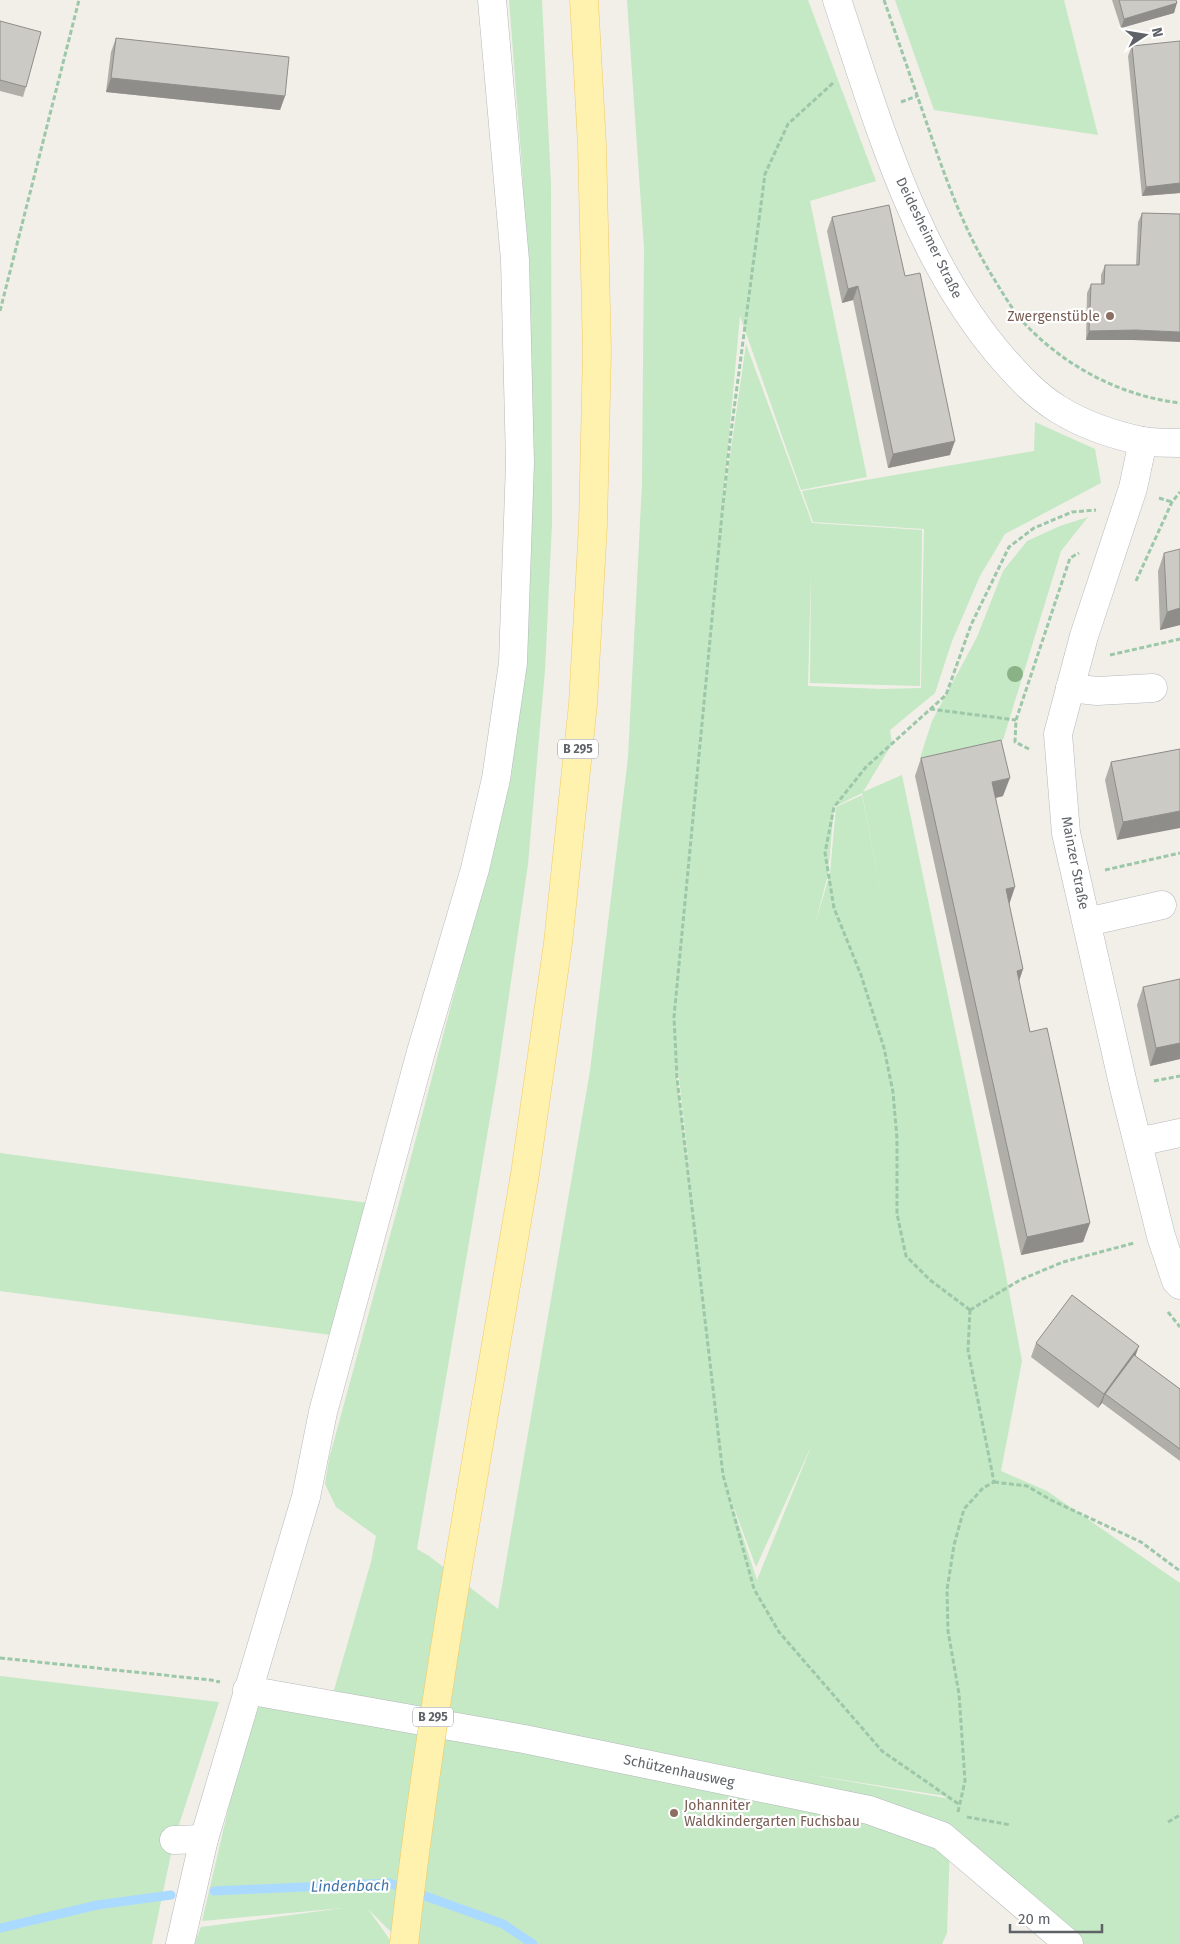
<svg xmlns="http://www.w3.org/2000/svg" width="1180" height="1944" viewBox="0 0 1180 1944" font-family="'Fira Sans',sans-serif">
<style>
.green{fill:#c5e8c5;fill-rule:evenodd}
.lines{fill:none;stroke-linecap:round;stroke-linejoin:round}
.stream{stroke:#aadaff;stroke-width:9}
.minor-casing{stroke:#b5b8bc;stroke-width:29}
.major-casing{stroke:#f2c960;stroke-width:29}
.path{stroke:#9cc7a9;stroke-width:3;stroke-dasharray:5 2.5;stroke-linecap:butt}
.minor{stroke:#fff;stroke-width:28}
.major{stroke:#fff2af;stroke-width:28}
.major-bridge-casing{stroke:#f2c960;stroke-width:29;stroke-linecap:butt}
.major-bridge{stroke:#fff2af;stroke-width:28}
.tree{fill:#89b387}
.wall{fill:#afaea9}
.shaded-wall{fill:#8f8d8a}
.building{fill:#cccac5;stroke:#8f8d8a}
.education-dot{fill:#8d6e63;stroke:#fff;stroke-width:2}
.labels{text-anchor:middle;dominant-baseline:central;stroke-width:4.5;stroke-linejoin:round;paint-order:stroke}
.shield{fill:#fff;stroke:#8f9295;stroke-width:1}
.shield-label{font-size:12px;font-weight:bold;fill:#5f6368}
.street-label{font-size:14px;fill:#5f6368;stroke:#fff}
.education-label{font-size:14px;fill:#785e54;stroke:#fff;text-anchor:end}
.water-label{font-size:15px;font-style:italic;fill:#4174aa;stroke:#fff}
</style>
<rect width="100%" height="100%" fill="#f1efe8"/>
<!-- green -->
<g class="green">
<path d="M509,0H542L551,184L552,523L545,670L528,864L498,1071L417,1549L429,1556L498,1609L590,1071L628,758L642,484L644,248L627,0H808L876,181L810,201L867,477L801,490L740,316L722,513L746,344L812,523L922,530L920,686L810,683L811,573L808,686L881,689L921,688L924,529L813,522L802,491L1034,451L1035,422L1095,449L1101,483L1005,534L980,576L952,641L935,693L890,730L892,744L863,792L902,775L1004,1265L1022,1361L1001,1471L1047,1491L1180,1583V1944H1069L950,1843L947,1933L942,1944H403L368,1909L393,1944H194L201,1927L343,1908L202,1921L253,1704L328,1711L371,1562L376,1536L336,1507L325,1484L329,1459L401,1195L511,778L526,614L530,312L522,167ZM862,793L885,912L862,795L836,807L830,873L815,925L828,874L834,807ZM678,1069L692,1194L677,1078ZM813,1442L757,1580L728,1492L756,1567ZM800,1773L945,1796L946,1798H945Z"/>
<path d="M895,0H1064L1098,135L934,110Z"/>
<path d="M1088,517L1061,551L1003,740L920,758L932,721L977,637L1003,571L1027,541L1060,526Z"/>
<path d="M0,1153L369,1203L331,1335L0,1291Z"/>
<path d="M0,1676L219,1702L174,1840L152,1944H0Z"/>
</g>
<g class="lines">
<!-- stream -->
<g class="stream">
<path d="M214,1891L389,1883L503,1924L533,1944"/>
<path d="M0,1928L97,1905L171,1895"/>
</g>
<!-- minor casing -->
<g class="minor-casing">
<g id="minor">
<path d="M837,0C879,125 916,260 1005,361C1021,379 1037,396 1058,409C1082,424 1114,435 1142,441C1154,443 1168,443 1180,443"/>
<path d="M1143,441L1133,488L1084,636L1058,734L1066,833L1124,1088L1161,1236L1176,1281L1180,1285"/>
<path d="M1070,688L1097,691L1153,688"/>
<path d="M1087,922L1162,905"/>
<path d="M1138,1142L1180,1133"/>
<path d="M247,1690L524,1739L869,1810L942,1836L1069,1944"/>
<path d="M174,1840L204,1839"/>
<path d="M180,1944L204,1839L306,1497L323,1412L421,1052L475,869L496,779L513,663L520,463L515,260L492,0"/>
</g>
</g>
<!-- major casing -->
<g class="major-casing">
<path id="major" d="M471,1491L525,1174L558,943L583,704L593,525L597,351L592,145L584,0"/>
</g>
<!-- path -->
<g class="path">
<path d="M884,0C898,40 912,81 926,121C944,174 962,226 991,274C1001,290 1012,310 1025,324C1066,367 1121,396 1180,403"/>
<path d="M833,83L788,124L765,174L730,440L722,514L674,1017L677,1078L723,1475L754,1589L779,1632L882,1751L960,1805"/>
<path d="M901,102L917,96"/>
<path d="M0,311L79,0"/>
<path d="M1159,498L1172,502"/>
<path d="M1136,581L1172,502L1180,492"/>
<path d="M1110,655L1180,639"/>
<path d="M930,709L1016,720"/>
<path d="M1029,749L1015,742L1016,720L1070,558L1079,553"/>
<path d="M1105,870L1180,853"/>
<path d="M1154,1081L1180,1076"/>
<path d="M970,1310L930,1280L906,1256L897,1214V1139L893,1092L884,1048L861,975L834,908L825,853L834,807L866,767L946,695L971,625L1009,547L1034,528L1072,512L1096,510"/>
<path d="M970,1310L1020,1280L1063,1262L1134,1243"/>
<path d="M1168,1312L1180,1327"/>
<path d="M994,1482L1027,1486L1051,1500L1141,1542L1180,1571"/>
<path d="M0,1658L211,1680L220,1682"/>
<path d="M958,1812L965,1781L959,1694L948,1631L947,1590L954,1545L964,1509L983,1488L994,1482L968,1350L970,1310"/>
<path d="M967,1817L1011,1825"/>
<path d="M1168,1822L1180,1815"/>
</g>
<!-- minor -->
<use href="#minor" class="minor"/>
<!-- major -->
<use href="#major" class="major"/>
<!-- major-bridge casing -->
<g class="major-bridge-casing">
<path id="major-bridge" d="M404,1944C421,1792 445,1641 471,1491"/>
</g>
<!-- major-bridge -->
<use href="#major-bridge" class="major-bridge"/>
</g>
<!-- trees -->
<circle class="tree" cx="1015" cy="674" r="8"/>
<!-- wall -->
<g class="wall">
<path d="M1112,0H1176L1174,13L1121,28Z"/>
<path d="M0,21L26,87L23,97L0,91Z"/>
<path d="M116,38L285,96L280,110L106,92L111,52Z"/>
<path d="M1132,46L1180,193L1142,196L1128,56Z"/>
<path d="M1142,213L1180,214L1133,340H1086L1087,293L1091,284H1101V275L1105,265H1136L1138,222Z"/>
<path d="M832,217L905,276L950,455L888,468L853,300L842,303L827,231Z"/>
<path d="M1164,553L1180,625L1160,630L1158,571Z"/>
<path d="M1180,749L1117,840L1105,780L1111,762Z"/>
<path d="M921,758L1003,796L996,798L1009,904L1023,969L1019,981L1030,1032L1090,1223L1083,1242L1021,1255L915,776Z"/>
<path d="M1143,987L1180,1059L1150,1066L1137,1005Z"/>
<path d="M1036,1343L1135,1356L1180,1389V1461L1102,1403L1098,1408L1031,1357Z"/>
</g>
<!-- shaded-wall -->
<g class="shaded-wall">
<path d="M1177,3L1174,13L1121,28L1124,19Z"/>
<path d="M111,78L285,96L280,110L106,92Z"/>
<path d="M1180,183V193L1142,196L1146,187Z"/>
<path d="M858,286L853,300L842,303L848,289Z"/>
<path d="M1136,330L1180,332V342L1133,340H1086L1089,331Z"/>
<path d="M955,441L950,455L888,468L893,454Z"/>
<path d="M1180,608V625L1160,630L1167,612Z"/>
<path d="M1010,778L1003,796L986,800L992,782Z"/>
<path d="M1180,811V828L1117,840L1123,822Z"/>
<path d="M1015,887L1009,905L1006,889Z"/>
<path d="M1023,969L1017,987V971Z"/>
<path d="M1180,1043V1059L1150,1066L1156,1048Z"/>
<path d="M1090,1223L1083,1242L1021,1255L1027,1237Z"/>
<path d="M1139,1346L1134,1360L1105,1394L1102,1403L1098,1408L1104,1394Z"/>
</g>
<!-- building -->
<g class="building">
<path d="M1119,0H1176L1177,3L1124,19Z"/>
<path d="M0,21L41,32L26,87L0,80Z"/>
<path d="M116,38L289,57L285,96L111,78Z"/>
<path d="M1180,41V183L1146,187L1132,46Z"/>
<path d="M889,205L905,276L920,273L955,441L893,454L858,286L848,289L832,217Z"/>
<path d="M1142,213L1180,214V332L1136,330L1089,331L1091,284H1104L1105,265H1139Z"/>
<path d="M1180,549V608L1167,612L1164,553Z"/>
<path d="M1001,740L1010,778L992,782L1015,887L1006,889L1023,969L1017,971L1030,1032L1047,1028L1090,1223L1027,1237L921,758Z"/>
<path d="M1180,749V811L1123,822L1111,762Z"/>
<path d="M1180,979V1043L1156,1048L1143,987Z"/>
<path d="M1072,1295L1139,1346L1104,1394L1036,1343Z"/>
<path d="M1134,1355L1180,1389V1449L1105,1394Z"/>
</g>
<!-- markers -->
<g class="education-dot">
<circle cx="1110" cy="316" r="5"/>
<circle cx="674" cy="1813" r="5"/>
</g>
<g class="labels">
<!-- shield labels -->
<g class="shield">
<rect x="558" y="739.5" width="40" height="19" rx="4"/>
<rect x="413" y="1707.5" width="40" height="19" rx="4"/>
</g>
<g class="shield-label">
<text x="578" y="749">B 295</text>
<text x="433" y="1717">B 295</text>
</g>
<!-- street labels -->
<g class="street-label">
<text transform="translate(929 238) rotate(64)">Deidesheimer Straße</text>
<text transform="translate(1075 863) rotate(79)">Mainzer Straße</text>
<text transform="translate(679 1771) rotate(12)">Schützenhausweg</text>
</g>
<!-- education labels -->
<g class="education-label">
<text x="1100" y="316">Zwergenstüble</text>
<text x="684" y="1805" text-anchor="start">Johanniter<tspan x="684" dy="16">Waldkindergarten Fuchsbau</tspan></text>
</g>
<!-- water labels -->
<g class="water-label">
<text transform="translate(350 1886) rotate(-1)">Lindenbach</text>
</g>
</g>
<!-- north arrow -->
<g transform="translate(1145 35) rotate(78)" stroke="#ffffff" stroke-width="4" paint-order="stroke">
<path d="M0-4L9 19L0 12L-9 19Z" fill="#5f6368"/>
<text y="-8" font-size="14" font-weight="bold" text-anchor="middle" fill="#5f6368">N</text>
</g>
<!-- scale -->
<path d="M1010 1924v8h92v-8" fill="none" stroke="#5f6368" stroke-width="2.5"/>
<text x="1018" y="1924" font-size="15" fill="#5f6368" stroke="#ffffff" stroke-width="4" paint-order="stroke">20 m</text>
</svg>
